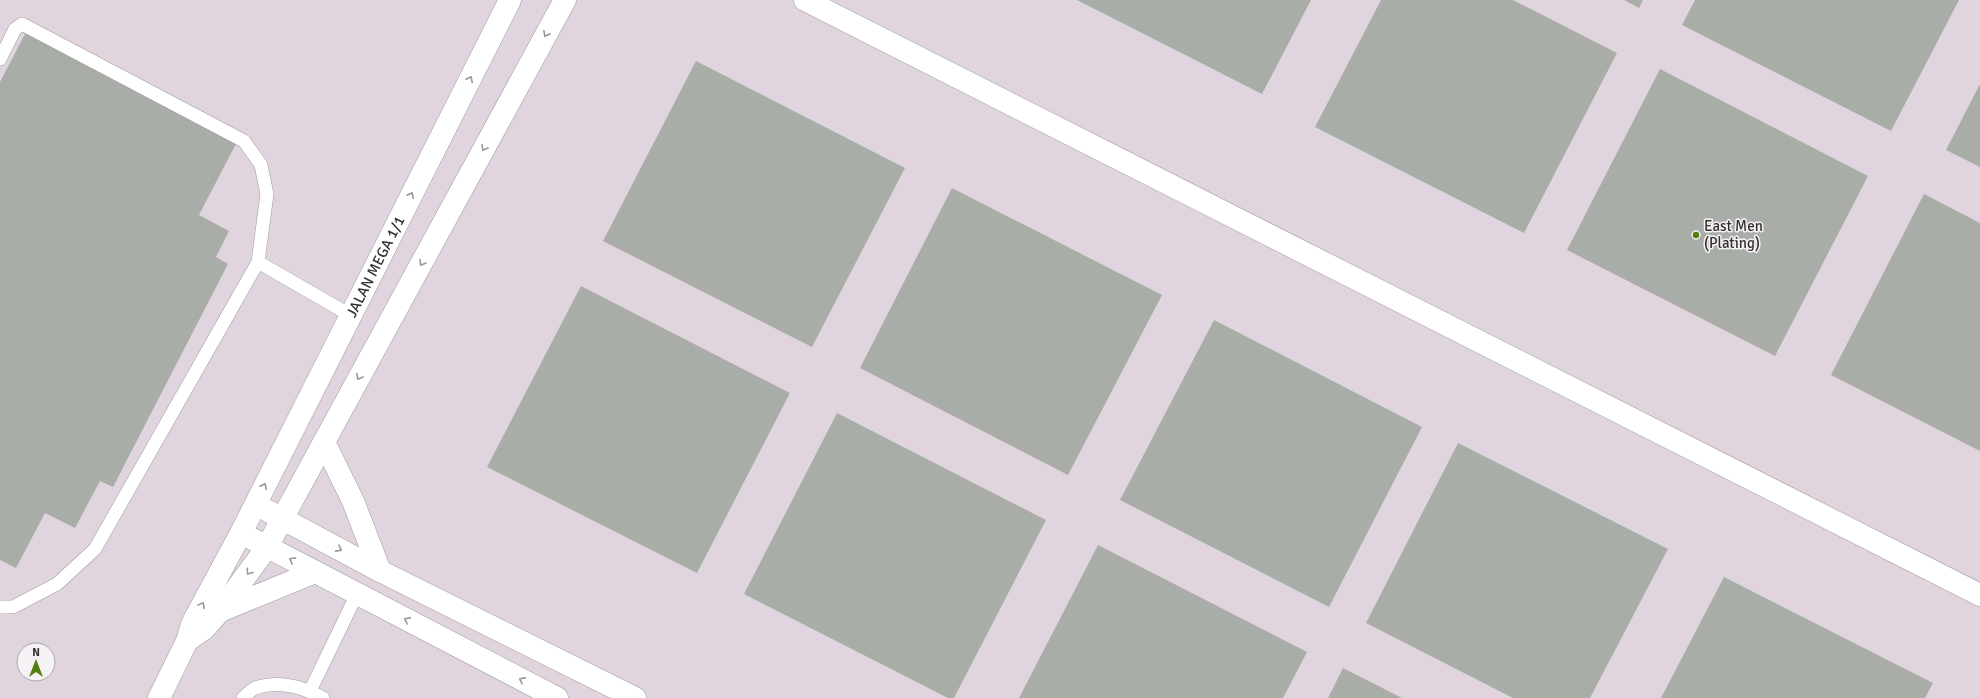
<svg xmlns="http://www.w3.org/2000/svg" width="1980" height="698" viewBox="0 0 1980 698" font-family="Signika,sans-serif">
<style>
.built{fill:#e0d5de;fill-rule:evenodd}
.building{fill:#a9ada7}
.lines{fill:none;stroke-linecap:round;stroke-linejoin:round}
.service-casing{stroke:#a09b9f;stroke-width:14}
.minor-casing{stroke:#a09b9f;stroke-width:23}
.service{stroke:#fff;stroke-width:13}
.minor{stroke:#fff;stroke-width:22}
.oneway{stroke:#989898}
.poi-dot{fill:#4e7f0f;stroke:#f6f1f5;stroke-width:1.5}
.labels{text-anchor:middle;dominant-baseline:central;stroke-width:3;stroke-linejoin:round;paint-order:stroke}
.poi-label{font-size:15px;fill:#323031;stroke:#f6f1f5;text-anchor:start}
.street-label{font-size:15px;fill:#323031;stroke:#f6f1f5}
</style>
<rect width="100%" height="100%" fill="#e9e3e8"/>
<!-- built -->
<path class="built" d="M0,0H1980V698H0ZM24,650H48V674H24Z"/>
<!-- building -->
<g class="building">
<path d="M1077,0H1311L1262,94Z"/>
<path d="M1381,0H1513L1617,53L1524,233L1315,127Z"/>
<path d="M1624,0H1643L1639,8Z"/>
<path d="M1695,0H1959L1891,131L1682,25Z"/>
<path d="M26,32L238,140L199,215L229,231L216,257L228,264L113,487L100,481L75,528L45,513L16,568L0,560V82Z"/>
<path d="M696,61L905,168L812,347L603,241Z"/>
<path d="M1660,69L1868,176L1775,356L1567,250Z"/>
<path d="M1980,84V167L1946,150Z"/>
<path d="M952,188L1162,295L1068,475L860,368Z"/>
<path d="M1924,194L1980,223V451L1831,375Z"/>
<path d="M581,286L790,393L697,573L487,467Z"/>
<path d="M1214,320L1422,427L1329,607L1120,500Z"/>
<path d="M837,413L1046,520L954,698H948L744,594Z"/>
<path d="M1458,443L1668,549L1590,698H1513L1366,623Z"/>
<path d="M1098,545L1307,652L1283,698H1019Z"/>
<path d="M1724,577L1933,683L1925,698H1661Z"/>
<path d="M1343,668L1402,698H1328Z"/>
</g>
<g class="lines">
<!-- service casing -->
<g class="service-casing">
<g id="service">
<path d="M0,59L15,29L22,24L244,141L261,165L267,194L258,262L350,315"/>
<path d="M0,607H13L57,584L95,549L258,262"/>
<path d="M310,691L357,594"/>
<path d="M243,698C246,695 251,690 255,688C278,680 303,687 323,698"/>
</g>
</g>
<!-- minor casing -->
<g class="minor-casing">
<g id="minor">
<path d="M565,0L324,442L353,501L380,571L635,698"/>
<path d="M805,0L1980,595"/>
<path d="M268,511L380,571"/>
<path d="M241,533L557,698"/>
<path d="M220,611L315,572"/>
<path d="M188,640L204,629L220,611L267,547L324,442"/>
<path id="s1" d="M159,698L187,641L192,624L241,533L510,0"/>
</g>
</g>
<!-- service -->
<use href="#service" class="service"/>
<!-- minor -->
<use href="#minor" class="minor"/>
</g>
<!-- one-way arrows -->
<defs><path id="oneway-chevron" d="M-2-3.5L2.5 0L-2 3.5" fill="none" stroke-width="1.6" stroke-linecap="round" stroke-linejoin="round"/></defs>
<g class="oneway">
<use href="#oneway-chevron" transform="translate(546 34) rotate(119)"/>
<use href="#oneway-chevron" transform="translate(470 79) rotate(-63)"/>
<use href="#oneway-chevron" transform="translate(484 148) rotate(119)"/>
<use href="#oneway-chevron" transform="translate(411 195) rotate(-63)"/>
<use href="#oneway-chevron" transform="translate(422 263) rotate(119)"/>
<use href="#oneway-chevron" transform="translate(359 377) rotate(119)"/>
<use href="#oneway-chevron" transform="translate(264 486) rotate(-63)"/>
<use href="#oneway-chevron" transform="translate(339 549) rotate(28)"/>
<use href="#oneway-chevron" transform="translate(292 560) rotate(-152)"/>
<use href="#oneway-chevron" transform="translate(249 572) rotate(126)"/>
<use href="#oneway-chevron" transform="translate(202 605) rotate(-62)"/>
<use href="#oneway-chevron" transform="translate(407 620) rotate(-152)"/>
<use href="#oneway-chevron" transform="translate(522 680) rotate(-152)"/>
</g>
<!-- markers -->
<circle class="poi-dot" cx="1696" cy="235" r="4"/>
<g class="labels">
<!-- poi labels -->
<g class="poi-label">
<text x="1704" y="226">East Men<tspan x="1704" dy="17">(Plating)</tspan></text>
</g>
<!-- street labels -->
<g class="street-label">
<text stroke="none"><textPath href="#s1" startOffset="483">JALAN MEGA 1/1</textPath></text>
</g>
</g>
<!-- north arrow -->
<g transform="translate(36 662)"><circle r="19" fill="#f6f1f5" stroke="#a8a4a7"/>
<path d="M0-3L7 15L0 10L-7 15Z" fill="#4e7f0f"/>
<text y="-6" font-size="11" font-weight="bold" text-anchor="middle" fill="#323031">N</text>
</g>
</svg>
